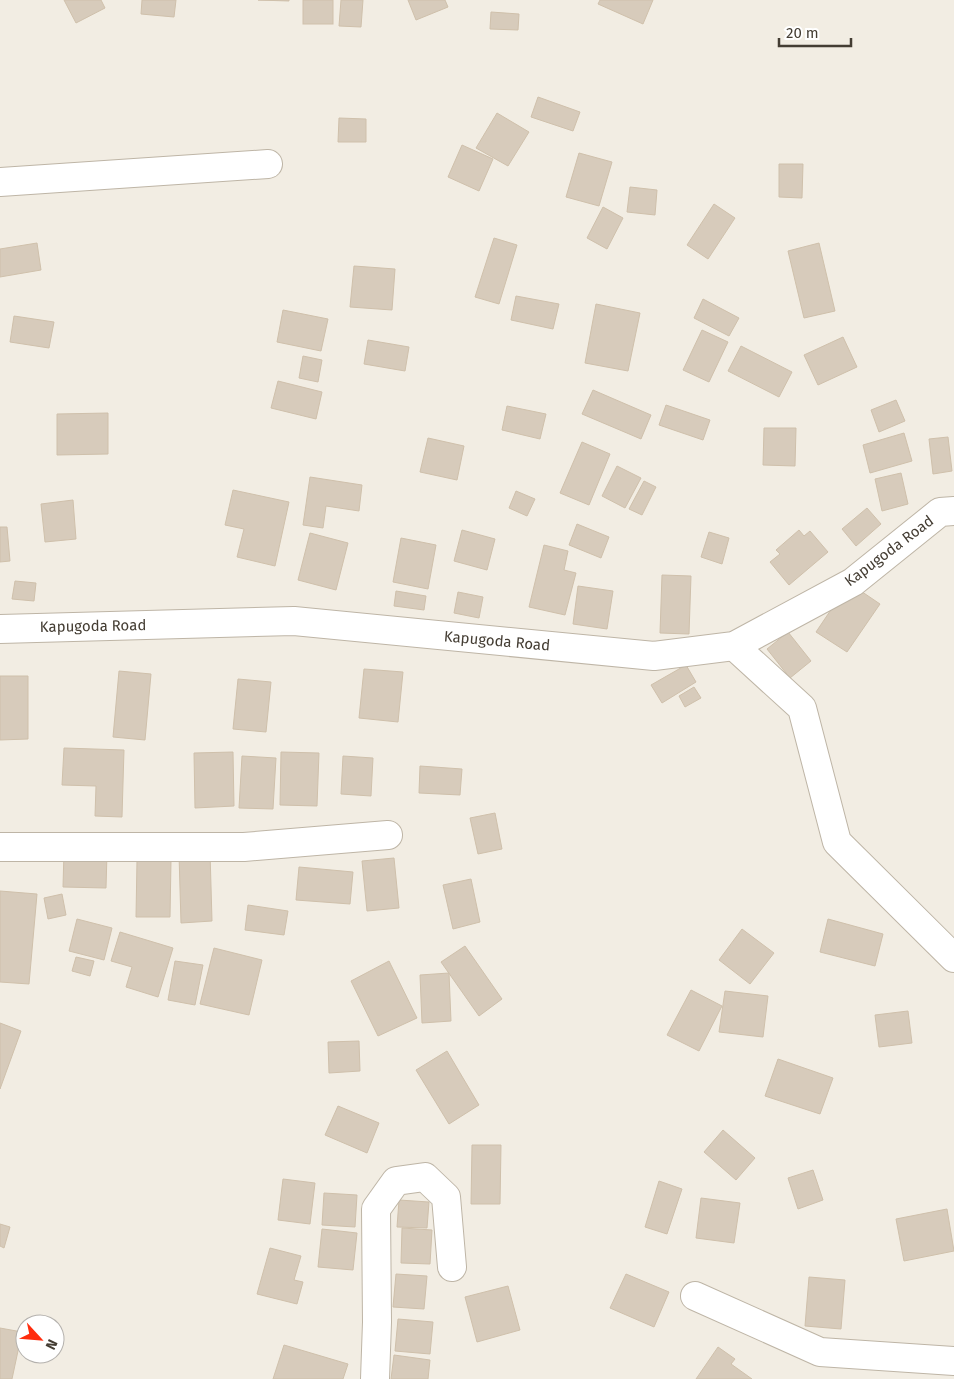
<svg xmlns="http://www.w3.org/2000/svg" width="954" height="1379" viewBox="0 0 954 1379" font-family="'Fira Sans',sans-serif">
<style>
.building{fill:#d7cbbb;stroke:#cfc0ab}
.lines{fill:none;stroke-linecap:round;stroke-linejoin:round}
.street-casing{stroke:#beb5a6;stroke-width:30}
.street{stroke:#fff;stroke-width:28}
.labels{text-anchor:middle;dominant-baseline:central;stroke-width:4;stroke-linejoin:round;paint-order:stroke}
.street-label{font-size:15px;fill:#443d33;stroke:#fff}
</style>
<rect width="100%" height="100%" fill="#f2ede3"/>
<!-- building -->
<g class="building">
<path d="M64,0H101L105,8L76,23Z"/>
<path d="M142,0H176L174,17L141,14Z"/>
<path d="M258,0H289V1Z"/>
<rect x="303" y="0" width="30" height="24"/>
<path d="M341,0H363L361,27L339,26Z"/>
<path d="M408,0H445L448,7L416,20Z"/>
<path d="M600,0H653L643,24L598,4Z"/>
<path d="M491,12L519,14L518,30L490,29Z"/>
<path d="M538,97L580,112L573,131L531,117Z"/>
<path d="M497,113L529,132L508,166L476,148Z"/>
<path d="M339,118L366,119V142H338Z"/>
<path d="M462,145L493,159L479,191L448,177Z"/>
<path d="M579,153L612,162L599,206L566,197Z"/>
<path d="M779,164H803L802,198L779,197Z"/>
<path d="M630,187L657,190L655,215L627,212Z"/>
<path d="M714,204L735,218L708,259L687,245Z"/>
<path d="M603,207L623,218L607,249L587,238Z"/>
<path d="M494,238L517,245L499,304L475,297Z"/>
<path d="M37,243L41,270L0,277V249Z"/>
<path d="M819,243L835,311L804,318L788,251Z"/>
<path d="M354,266L395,269L392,310L350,307Z"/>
<path d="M516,296L559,304L553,329L511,320Z"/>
<path d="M703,299L739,318L729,336L694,318Z"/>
<path d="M596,304L640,313L628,371L585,363Z"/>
<path d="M283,310L328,319L321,351L277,342Z"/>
<path d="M14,316L54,322L49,348L10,342Z"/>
<path d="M702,330L728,342L709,382L683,370Z"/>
<path d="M843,337L857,367L818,385L804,355Z"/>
<path d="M368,340L409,347L405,371L364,364Z"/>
<path d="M741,346L792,372L779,397L728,371Z"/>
<path d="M303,356L322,360L318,382L299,378Z"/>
<path d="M278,381L322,392L316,419L271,408Z"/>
<path d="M593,390L651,415L641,439L582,414Z"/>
<path d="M896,400L905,421L879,432L871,410Z"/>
<path d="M666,405L710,420L703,440L659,425Z"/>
<path d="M507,406L546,414L540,439L502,430Z"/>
<path d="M108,413V454L57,455V414Z"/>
<path d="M764,428H796L795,466L763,465Z"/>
<path d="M904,433L912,461L870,473L863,445Z"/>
<path d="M948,437L952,471L933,474L929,439Z"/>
<path d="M428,438L464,446L457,480L420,472Z"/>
<path d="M582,442L610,454L589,505L560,493Z"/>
<path d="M617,466L641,478L625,508L602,496Z"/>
<path d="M901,473L908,504L882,511L875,479Z"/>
<path d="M310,477L362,485L359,511L326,506L323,528L303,525Z"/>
<path d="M644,481L656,487L642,515L629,509Z"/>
<path d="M233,490L289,502L275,566L237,557L244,529L225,525Z"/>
<path d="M516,491L535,499L527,516L509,508Z"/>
<path d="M73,500L76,539L45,542L41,504Z"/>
<path d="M867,508L881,524L856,546L842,529Z"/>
<path d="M577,524L609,537L601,558L569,545Z"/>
<path d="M0,527H7L10,561L0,562Z"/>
<path d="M462,530L495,539L487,570L454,561Z"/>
<path d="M799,530L804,536L810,531L828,552L789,585L770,562L780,554L776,550Z"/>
<path d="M709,532L729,538L722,564L701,557Z"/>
<path d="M310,533L348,543L336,590L298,580Z"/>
<path d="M401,538L436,545L428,589L393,582Z"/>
<path d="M544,545L568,551L564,570L576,573L565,615L529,607Z"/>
<path d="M662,575L691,576L689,634L660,633Z"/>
<path d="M15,581L36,583L34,601L12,599Z"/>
<path d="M849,583L880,604L847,652L816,632Z"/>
<path d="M578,586L613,591L607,629L573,624Z"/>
<path d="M396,591L426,596L424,610L394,606Z"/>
<path d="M458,592L483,597L479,618L454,613Z"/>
<path d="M788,632L811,661L790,678L767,649Z"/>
<path d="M686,665L696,682L662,703L651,685Z"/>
<path d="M364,669L403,672L398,722L359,718Z"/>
<path d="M119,671L151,674L145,740L113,737Z"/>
<path d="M0,676H28V739L0,740Z"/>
<path d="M238,679L271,682L266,732L233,729Z"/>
<path d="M694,687L701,698L685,707L679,696Z"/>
<path d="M64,748L124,750L122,817L95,816L96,786L62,785Z"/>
<path d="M233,752L234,806L195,808L194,753Z"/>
<path d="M281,752L319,753L317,806L280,805Z"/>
<path d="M242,756L276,758L273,809L239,808Z"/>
<path d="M343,756L373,758L371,796L341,794Z"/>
<path d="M420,766L462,769L460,795L419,793Z"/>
<path d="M495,813L502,849L478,854L470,818Z"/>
<path d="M64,851L107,853L106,888L63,887Z"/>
<path d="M210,852L212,921L181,923L179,854Z"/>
<path d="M394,858L399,908L367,911L362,861Z"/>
<path d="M137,860H171L170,917H136Z"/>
<path d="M299,867L353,872L350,904L296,900Z"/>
<path d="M471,879L480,922L453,929L443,885Z"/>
<path d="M0,891L37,894L29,984L0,982Z"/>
<path d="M62,894L66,915L48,919L44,898Z"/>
<path d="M248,905L288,911L284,935L245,930Z"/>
<path d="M77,919L112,928L104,960L69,951Z"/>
<path d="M828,919L883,934L875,966L820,952Z"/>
<path d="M742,929L774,953L750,984L719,960Z"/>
<path d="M120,932L173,948L158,997L126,987L132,967L111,961Z"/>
<path d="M465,946L502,999L479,1016L441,962Z"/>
<path d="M214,948L262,960L249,1015L200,1004Z"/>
<path d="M76,957L94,961L90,976L72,971Z"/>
<path d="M175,961L203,965L195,1005L168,1000Z"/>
<path d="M389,961L417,1018L378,1036L351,981Z"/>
<path d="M449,973L451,1021L422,1023L420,975Z"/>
<path d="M691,990L722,1006L699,1051L667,1035Z"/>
<path d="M725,991L768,996L763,1037L719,1032Z"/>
<path d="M908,1011L912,1043L879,1047L875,1015Z"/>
<path d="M0,1023L21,1031L0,1089Z"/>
<path d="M359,1041L360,1071L329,1073L328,1042Z"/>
<path d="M447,1051L479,1105L449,1124L416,1070Z"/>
<path d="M778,1059L833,1078L820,1114L765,1096Z"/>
<path d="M338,1106L379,1123L367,1153L325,1135Z"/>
<path d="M723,1130L755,1158L736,1180L704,1152Z"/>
<path d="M472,1145H501L500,1204H471Z"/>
<path d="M813,1170L823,1200L798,1209L788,1178Z"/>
<path d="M283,1179L315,1183L310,1224L278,1220Z"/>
<path d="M659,1181L682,1189L667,1234L645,1227Z"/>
<path d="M324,1193L357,1195L355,1227L322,1225Z"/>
<path d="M701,1198L740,1203L734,1243L696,1238Z"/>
<path d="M399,1200L429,1202L427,1228L397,1227Z"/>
<path d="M947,1209L954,1251L904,1261L896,1219Z"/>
<path d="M0,1224L10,1227L4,1248L0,1246Z"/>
<path d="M402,1228L432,1230L430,1264L401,1263Z"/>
<path d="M322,1229L357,1233L353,1270L318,1267Z"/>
<path d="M270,1248L301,1256L294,1280L303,1282L297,1304L257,1294Z"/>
<path d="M396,1274L427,1276L424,1309L393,1307Z"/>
<path d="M626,1274L669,1292L654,1327L610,1308Z"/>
<path d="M809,1277L845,1280L841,1329L805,1326Z"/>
<path d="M508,1286L520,1330L477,1342L465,1297Z"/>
<path d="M398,1319L433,1322L430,1354L395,1351Z"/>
<path d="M0,1328L22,1332L12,1379H0Z"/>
<path d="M284,1345L348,1364L343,1379H273Z"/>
<path d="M718,1347L735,1359L731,1364L752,1379H696Z"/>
<path d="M394,1355L430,1360L428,1379H391Z"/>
</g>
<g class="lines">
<!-- street casing -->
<g class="street-casing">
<g id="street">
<path d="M0,182L268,164"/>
<path d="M0,629L294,621L654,656L734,646L853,582L940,512L954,511"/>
<path d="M734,646L802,708L837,842L954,958"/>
<path d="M0,847H244L388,835"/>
<path d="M695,1296L820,1352L954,1361"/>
<path d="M375,1379L377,1322L376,1209L396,1181L425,1177L446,1197L452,1267"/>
</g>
</g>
<!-- street -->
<use href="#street" class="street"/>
</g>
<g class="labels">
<!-- street labels -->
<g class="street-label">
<text transform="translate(889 551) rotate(-37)">Kapugoda Road</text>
<text transform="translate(93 626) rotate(-1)">Kapugoda Road</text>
<text transform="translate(497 641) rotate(5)">Kapugoda Road</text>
</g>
</g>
<!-- north arrow -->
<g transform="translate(40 1339) rotate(116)"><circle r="24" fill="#ffffff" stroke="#b4b1ad"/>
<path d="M0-4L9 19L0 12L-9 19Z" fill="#ff2c0d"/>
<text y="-8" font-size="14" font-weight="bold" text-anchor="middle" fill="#443d33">N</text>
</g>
<!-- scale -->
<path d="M779 38v8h72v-8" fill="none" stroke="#443d33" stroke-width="2.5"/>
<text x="786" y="38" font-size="15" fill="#443d33" stroke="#ffffff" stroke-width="4" paint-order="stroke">20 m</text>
</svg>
